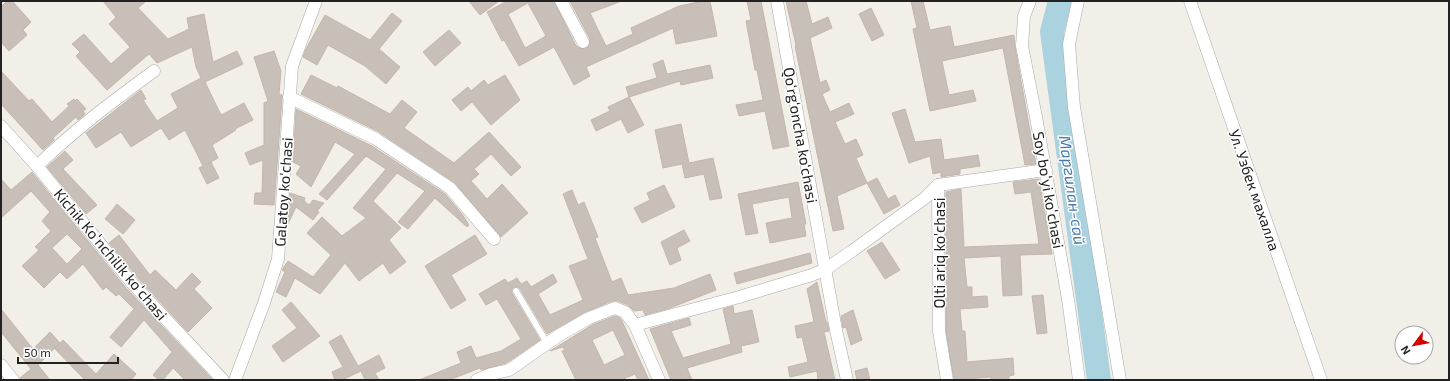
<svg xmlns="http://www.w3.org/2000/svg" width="1450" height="381" viewBox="0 0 1450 381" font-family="'Exo 2',sans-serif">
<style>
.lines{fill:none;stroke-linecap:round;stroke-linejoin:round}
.river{stroke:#aad3df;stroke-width:24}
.building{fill:#c7bfb8;stroke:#c4b6ab;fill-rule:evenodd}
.lane-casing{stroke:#a9a9a9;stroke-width:7}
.street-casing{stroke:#a9a9a9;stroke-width:13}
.lane{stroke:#fff;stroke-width:6}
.street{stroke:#fff;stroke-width:12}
.labels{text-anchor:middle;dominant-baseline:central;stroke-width:3;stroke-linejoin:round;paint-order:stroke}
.street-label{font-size:15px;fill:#222;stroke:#fff}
.water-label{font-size:16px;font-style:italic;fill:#4a7aab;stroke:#fff}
</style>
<rect width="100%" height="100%" fill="#f2efe9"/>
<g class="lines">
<!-- river -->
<path class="river" d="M1060,1L1052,32L1099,380"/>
</g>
<!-- building -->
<g class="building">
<path d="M7,1H12L31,22L23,30L27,35L9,51L1,42V7Z"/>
<path d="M103,1H146L138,8L168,39L189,29L187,18L204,14L213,62L237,51L243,64L205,82L221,115L244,103L253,120L235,129L236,130L212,145L218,158L207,164L211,162L219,178L207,184L199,168L203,166L185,130L169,140L161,128L131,147L121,132L96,148L86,133L141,90L146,99L143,100L157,121L178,108L171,94L201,78L196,67L192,47L157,63L149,54L107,90L76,56L80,52L72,44L84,34L111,64L130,47L109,24L116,17Z"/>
<path d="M469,1H499L480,15Z"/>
<path d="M507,1H554L576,46L582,49L589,46L590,39L570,1H619V2L590,13L606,46L633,34L631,28L679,6L699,2V1H710L717,36L676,44L673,28L586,67L590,76L574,85L554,47L519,66L504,40L502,41L487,12ZM528,3L546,36L525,48L508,14Z"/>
<path d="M747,1H761L789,146L773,149L765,111L739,116L736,105L763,100L757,70H755L746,21L751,20Z"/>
<path d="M786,1H806L812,24L828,17L832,28L810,38L820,83L826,80L830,90L822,94L830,112L849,103L854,114L835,122L845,144L856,139L863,155L856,158L867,183L837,196L844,229L833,231L795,46L796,45Z"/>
<path d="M911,1H923L930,30L950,26L954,47L1014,35L1015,47L1036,164L1025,165L1003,48L942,61L949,95L973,90L976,101L930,111L913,29L917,28Z"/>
<path d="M871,8L884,35L872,41L859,14Z"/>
<path d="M392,13L402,21L379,49L400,67L386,84L365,66L328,45L317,65L303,57L306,49L325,15L370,40Z"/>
<path d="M449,30L461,43L435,66L423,52Z"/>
<path d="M274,51L281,71L279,94L282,95V99L274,205L254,204L255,193H262L263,160L250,165L245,153L264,145V103L268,101L254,57Z"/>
<path d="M663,60L667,74L710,65L713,78L681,85L680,81L629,97L626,87L657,78L653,64Z"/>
<path d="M1,71L29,101L32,99L52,122L69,106L67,104L74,99L75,101L77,99L86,109L83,111L85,114L78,120L76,117L53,138L54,140L43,150L1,104Z"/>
<path d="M311,75L337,88L338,86L390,114L402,100L417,112L404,128L454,163L489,132L521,167L511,176L491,154L474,169L479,174L471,181L487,199L502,184L528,213L501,237L454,182L379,132L301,94Z"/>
<path d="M505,75L520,100L491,125L472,102L461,111L452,100L468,87L471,91L484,80L488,85Z"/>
<path d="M629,97L644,125L628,133L621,119L596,131L591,120L610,111L608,107Z"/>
<path d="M296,109L372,146L445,194L462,214L469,225L467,227L435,198L408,229L398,222L425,191L397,173L373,201L401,228L389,240L406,262L390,274L383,263L359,281L345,263L320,294L295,278L286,297L276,292L285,272L282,270L288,261L313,277L331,255L307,233L322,217L342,236L366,218L353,208L386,169L366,156L327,200L319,194L355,154L335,142L311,187L296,174L301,166L293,162Z"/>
<path d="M905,109L915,142L941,139L944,160L978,155L980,166L960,169V174L941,177V172L933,174L930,156L909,163L892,113Z"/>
<path d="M681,124L689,163L713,158L722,198L710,200L704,174L685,178L682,164L663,168L655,130Z"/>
<path d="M65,151L73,160L63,169L97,205L86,214L47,167Z"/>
<path d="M32,172L126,288L213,380H185L173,368L163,380H159L153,375L172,352L144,320L121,347L110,337L134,309L119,294L116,296L106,287L103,290L83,264L67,279L60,272L44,288L22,266L39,250L35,247L51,231L42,221L50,212L31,191L1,218V179L11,190ZM67,234L82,249L67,264L52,248Z"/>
<path d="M877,178L888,199L895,195L900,205L884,214L867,183Z"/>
<path d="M1039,179L1052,254L1020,255L1022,295L1003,296L1001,256L964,258L967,287H972V297L987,296L988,307L960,309L962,331H965L967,362L1013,358L1014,375L1009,376V380H991V377L954,380L946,330V299H948L946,275V192L961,189L964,247L1039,244L1031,192L1015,194L1013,182Z"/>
<path d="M798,182L806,224H804L806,236L770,243L766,223L792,218L789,197L752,204L758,233L746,235L738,194Z"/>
<path d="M664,185L675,207L642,223L634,208L650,200L647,193Z"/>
<path d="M572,190L578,205L584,202L598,237L595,238L612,282L621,278L628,295L674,288L710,274L716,290L670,308L645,315L643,310L634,311L628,305L618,301H612L585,312L547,334L520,289L518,287H514L512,289V293L540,340L506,363L481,370L480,368L449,380H419L461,363L457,352L471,346L476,358L501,351L521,339L497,299L486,305L479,294L505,279L508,283L517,278L521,284L527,281L531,287L553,274L557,282L538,294L550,315L583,300L569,266L588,259L563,194Z"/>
<path d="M290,193L305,198L304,201L309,205L313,200L324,203L317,211L319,212L313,220L296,207L288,224Z"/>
<path d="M117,204L135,220L123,234L105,219Z"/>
<path d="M684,230L690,241L677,248L681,260L670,265L661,242Z"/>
<path d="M119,235L150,275L155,270L176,290L192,273L201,282L194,289L212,308L188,332L138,278L109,243Z"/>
<path d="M475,235L487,254L451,275L466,300L451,309L425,266Z"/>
<path d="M882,242L900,270L885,279L867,251Z"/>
<path d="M810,253L812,263L737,284L734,273Z"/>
<path d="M817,282L826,322H827L829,331L824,332L835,380H818L817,371L790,377L788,367L808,362L802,337L797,338L795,326L814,322L807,289Z"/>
<path d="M1043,295L1047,333L1037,334L1032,296Z"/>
<path d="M291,302L320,336L283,362L272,346L297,328L282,310Z"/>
<path d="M733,306L734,314L752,310L759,342L741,346L742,352L687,368L692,380H671L650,329L689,318L691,325L671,331L683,358L731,344L723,309Z"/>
<path d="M1,309L33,349L50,332L60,343L38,365L50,380H20V378L31,369L1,332Z"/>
<path d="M853,310L862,340L851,345L846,327L843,328L841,316Z"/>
<path d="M615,316L620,318L622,321L649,380H638L635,374L621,380H576L562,351L565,350L563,347L550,351L592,325ZM613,330L625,355L604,365L592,340Z"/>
<path d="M341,335L358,366L379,355L385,368L375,373L379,380H365L361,371L342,380H335L332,372L343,367L329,342Z"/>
<path d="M63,340L96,374L114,354L136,374L131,380H85L55,349Z"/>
<path d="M867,368L870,380H857L855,371Z"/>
</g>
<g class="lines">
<!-- lane casing -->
<g class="lane-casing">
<path id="lane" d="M516,291L547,343"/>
</g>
<!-- street casing -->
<g class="street-casing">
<g id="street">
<path d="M561,1L583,42"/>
<path d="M777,1L836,330L847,380"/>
<path d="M1030,1L1024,16L1022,46L1036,117L1068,299L1079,380"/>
<path d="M1078,1L1069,44L1074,107L1120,380"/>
<path d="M1190,1L1321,380"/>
<path d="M289,97L376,139L450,188L494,239"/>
<path d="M1,126L37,166L132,283L223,380"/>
<path d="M37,166C73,131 113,101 154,71"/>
<path d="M635,325L739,297L812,275L826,269L852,251L925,198L938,185"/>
<path d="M1,365L13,380"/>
<path d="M235,380L264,303L278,259L292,66L316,1"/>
<path d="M477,380L491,374L509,370L558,336L589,318L615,308L625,312L635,325L659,380"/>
<path d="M947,380L939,331L938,185L1046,170"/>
</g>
</g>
<!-- lane -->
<use href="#lane" class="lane"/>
<!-- street -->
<use href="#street" class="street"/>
</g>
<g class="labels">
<!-- street labels -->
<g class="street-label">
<text transform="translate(801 135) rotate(80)">Qo‘rg‘oncha ko‘chasi</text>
<text transform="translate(1049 190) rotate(80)">Soy boʻyi koʻchasi</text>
<text transform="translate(1255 190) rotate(71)">Ул. Узбек махалла</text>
<text transform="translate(283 192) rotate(-86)">Galatoy ko'chasi</text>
<text transform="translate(939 253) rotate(-90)">Olti ariq ko'chasi</text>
<text transform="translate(111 254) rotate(50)">Kichik Koʻnchilik koʻchasi</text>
</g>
<!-- water labels -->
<g class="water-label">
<text transform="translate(1073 190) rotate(82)">Маргилан-сай</text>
</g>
</g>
<!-- border -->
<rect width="1450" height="381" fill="none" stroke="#222222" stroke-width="4"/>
<!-- north arrow -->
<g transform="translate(1414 345) rotate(238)"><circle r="19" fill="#ffffff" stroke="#a7a7a7"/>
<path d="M0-3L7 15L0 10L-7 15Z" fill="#d40000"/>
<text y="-6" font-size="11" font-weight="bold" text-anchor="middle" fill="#222222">N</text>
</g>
<!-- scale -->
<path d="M18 357v6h100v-6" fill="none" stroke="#222222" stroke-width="2"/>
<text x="24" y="357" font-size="12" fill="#222222" stroke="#ffffff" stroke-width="3" paint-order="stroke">50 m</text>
</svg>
